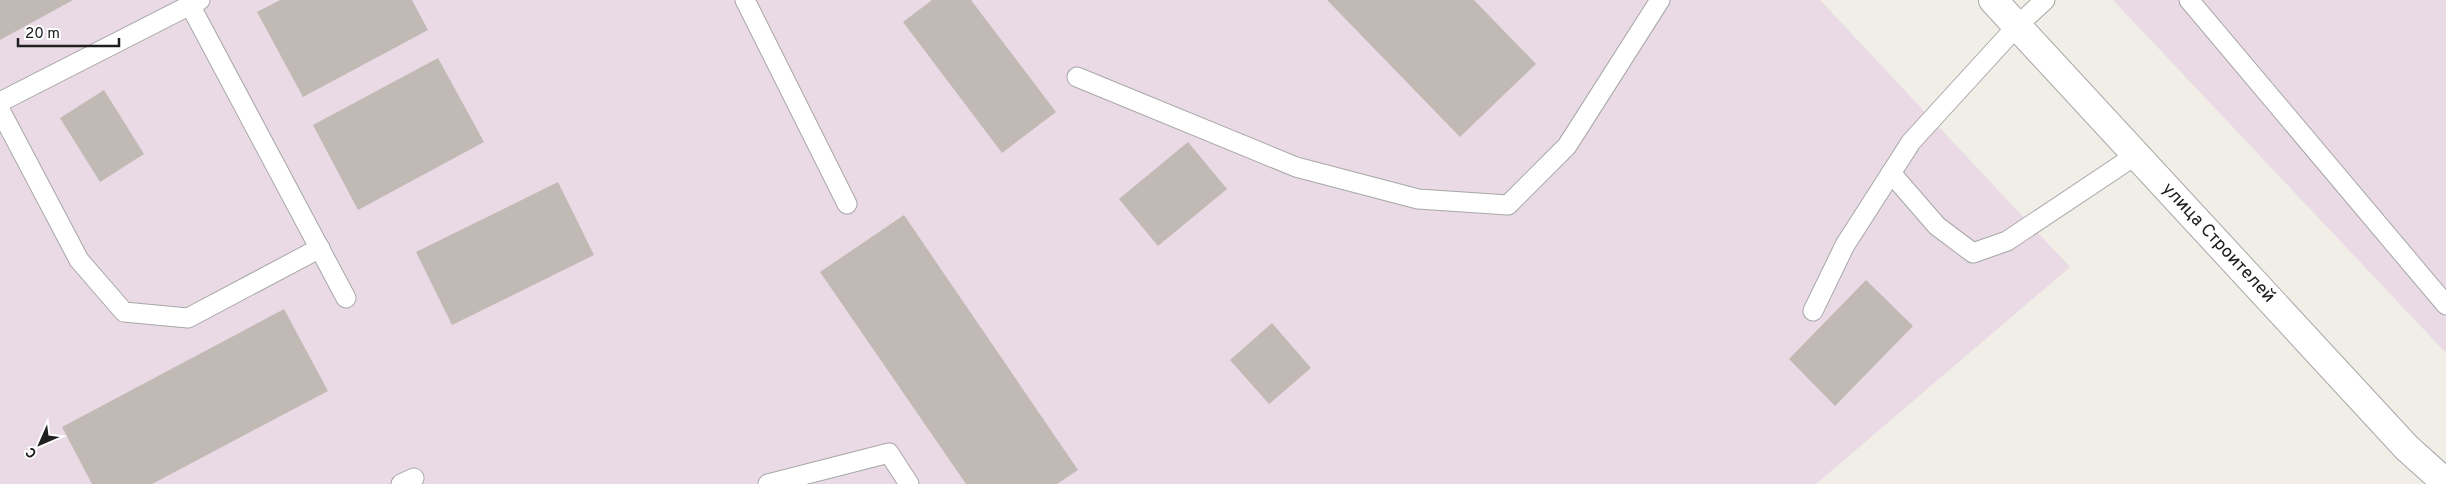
<svg xmlns="http://www.w3.org/2000/svg" width="2446" height="484" viewBox="0 0 2446 484" font-family="Overpass,sans-serif">
<style>
.industrial{fill:#e9dae5}
.building{fill:#c1bab4}
.lines{fill:none;stroke-linecap:round;stroke-linejoin:round}
.service-casing{stroke:#a7a7a7;stroke-width:21}
.tertiary-casing{stroke:#a7a7a7;stroke-width:30}
.service{stroke:#fff;stroke-width:19}
.tertiary{stroke:#fff;stroke-width:28}
.labels{text-anchor:middle;dominant-baseline:central;stroke-width:4;stroke-linejoin:round;paint-order:stroke}
.street-label{font-size:18px;fill:#202020;stroke:#fff}
</style>
<rect width="100%" height="100%" fill="#f0eee7"/>
<!-- industrial -->
<g class="industrial">
<path d="M0,0H1820L2070,267L1816,484H0Z"/>
<path d="M2113,0H2446V353Z"/>
</g>
<!-- building -->
<g class="building">
<path d="M0,0H73L0,40Z"/>
<path d="M280,0H412L428,30L303,97L257,12Z"/>
<path d="M932,0H971L1056,112L1002,153L903,22Z"/>
<path d="M1327,0H1474L1536,64L1460,137Z"/>
<path d="M438,58L484,142L358,210L313,125Z"/>
<path d="M104,90L144,154L100,182L60,118Z"/>
<path d="M1188,142L1227,189L1158,246L1119,199Z"/>
<path d="M558,182L594,255L452,325L416,252Z"/>
<path d="M904,215L1078,470L1057,484H966L820,272Z"/>
<path d="M1866,280L1913,326L1835,406L1789,359Z"/>
<path d="M284,309L328,391L152,484H92L62,427Z"/>
<path d="M1272,323L1311,368L1269,404L1230,360Z"/>
</g>
<g class="lines">
<!-- service casing -->
<g class="service-casing">
<g id="service">
<path d="M745,0L847,204"/>
<path d="M2189,0L2446,305"/>
<path d="M190,5L346,298"/>
<path d="M1077,77L1296,167L1418,199L1508,205L1567,146L1660,0"/>
<path d="M0,102L200,0"/>
<path d="M0,110L79,260L124,312L188,318L320,248"/>
<path d="M1891,173L1937,226L1973,253L2007,241L2136,155"/>
<path d="M1813,311L1845,245L1911,142L2017,26L2045,0"/>
<path d="M401,484L414,478"/>
<path d="M768,484L889,453L909,484"/>
</g>
</g>
<!-- tertiary casing -->
<g class="tertiary-casing">
<path id="tertiary" d="M1993,0L2407,448L2446,483"/>
</g>
<!-- service -->
<use href="#service" class="service"/>
<!-- tertiary -->
<use href="#tertiary" class="tertiary"/>
</g>
<g class="labels">
<!-- street labels -->
<g class="street-label">
<text transform="translate(2218 243) rotate(47)">улица Строителей</text>
</g>
</g>
<!-- north arrow -->
<g transform="translate(40 444) rotate(225)" stroke="#ffffff" stroke-width="4" paint-order="stroke">
<path d="M0-4L9 19L0 12L-9 19Z" fill="#202020"/>
<text y="-8" font-size="14" font-weight="bold" text-anchor="middle" fill="#202020">С</text>
</g>
<!-- scale -->
<path d="M18 38v8h101v-8" fill="none" stroke="#202020" stroke-width="2.5"/>
<text x="25" y="38" font-size="15" fill="#202020" stroke="#ffffff" stroke-width="4" paint-order="stroke">20 m</text>
</svg>
